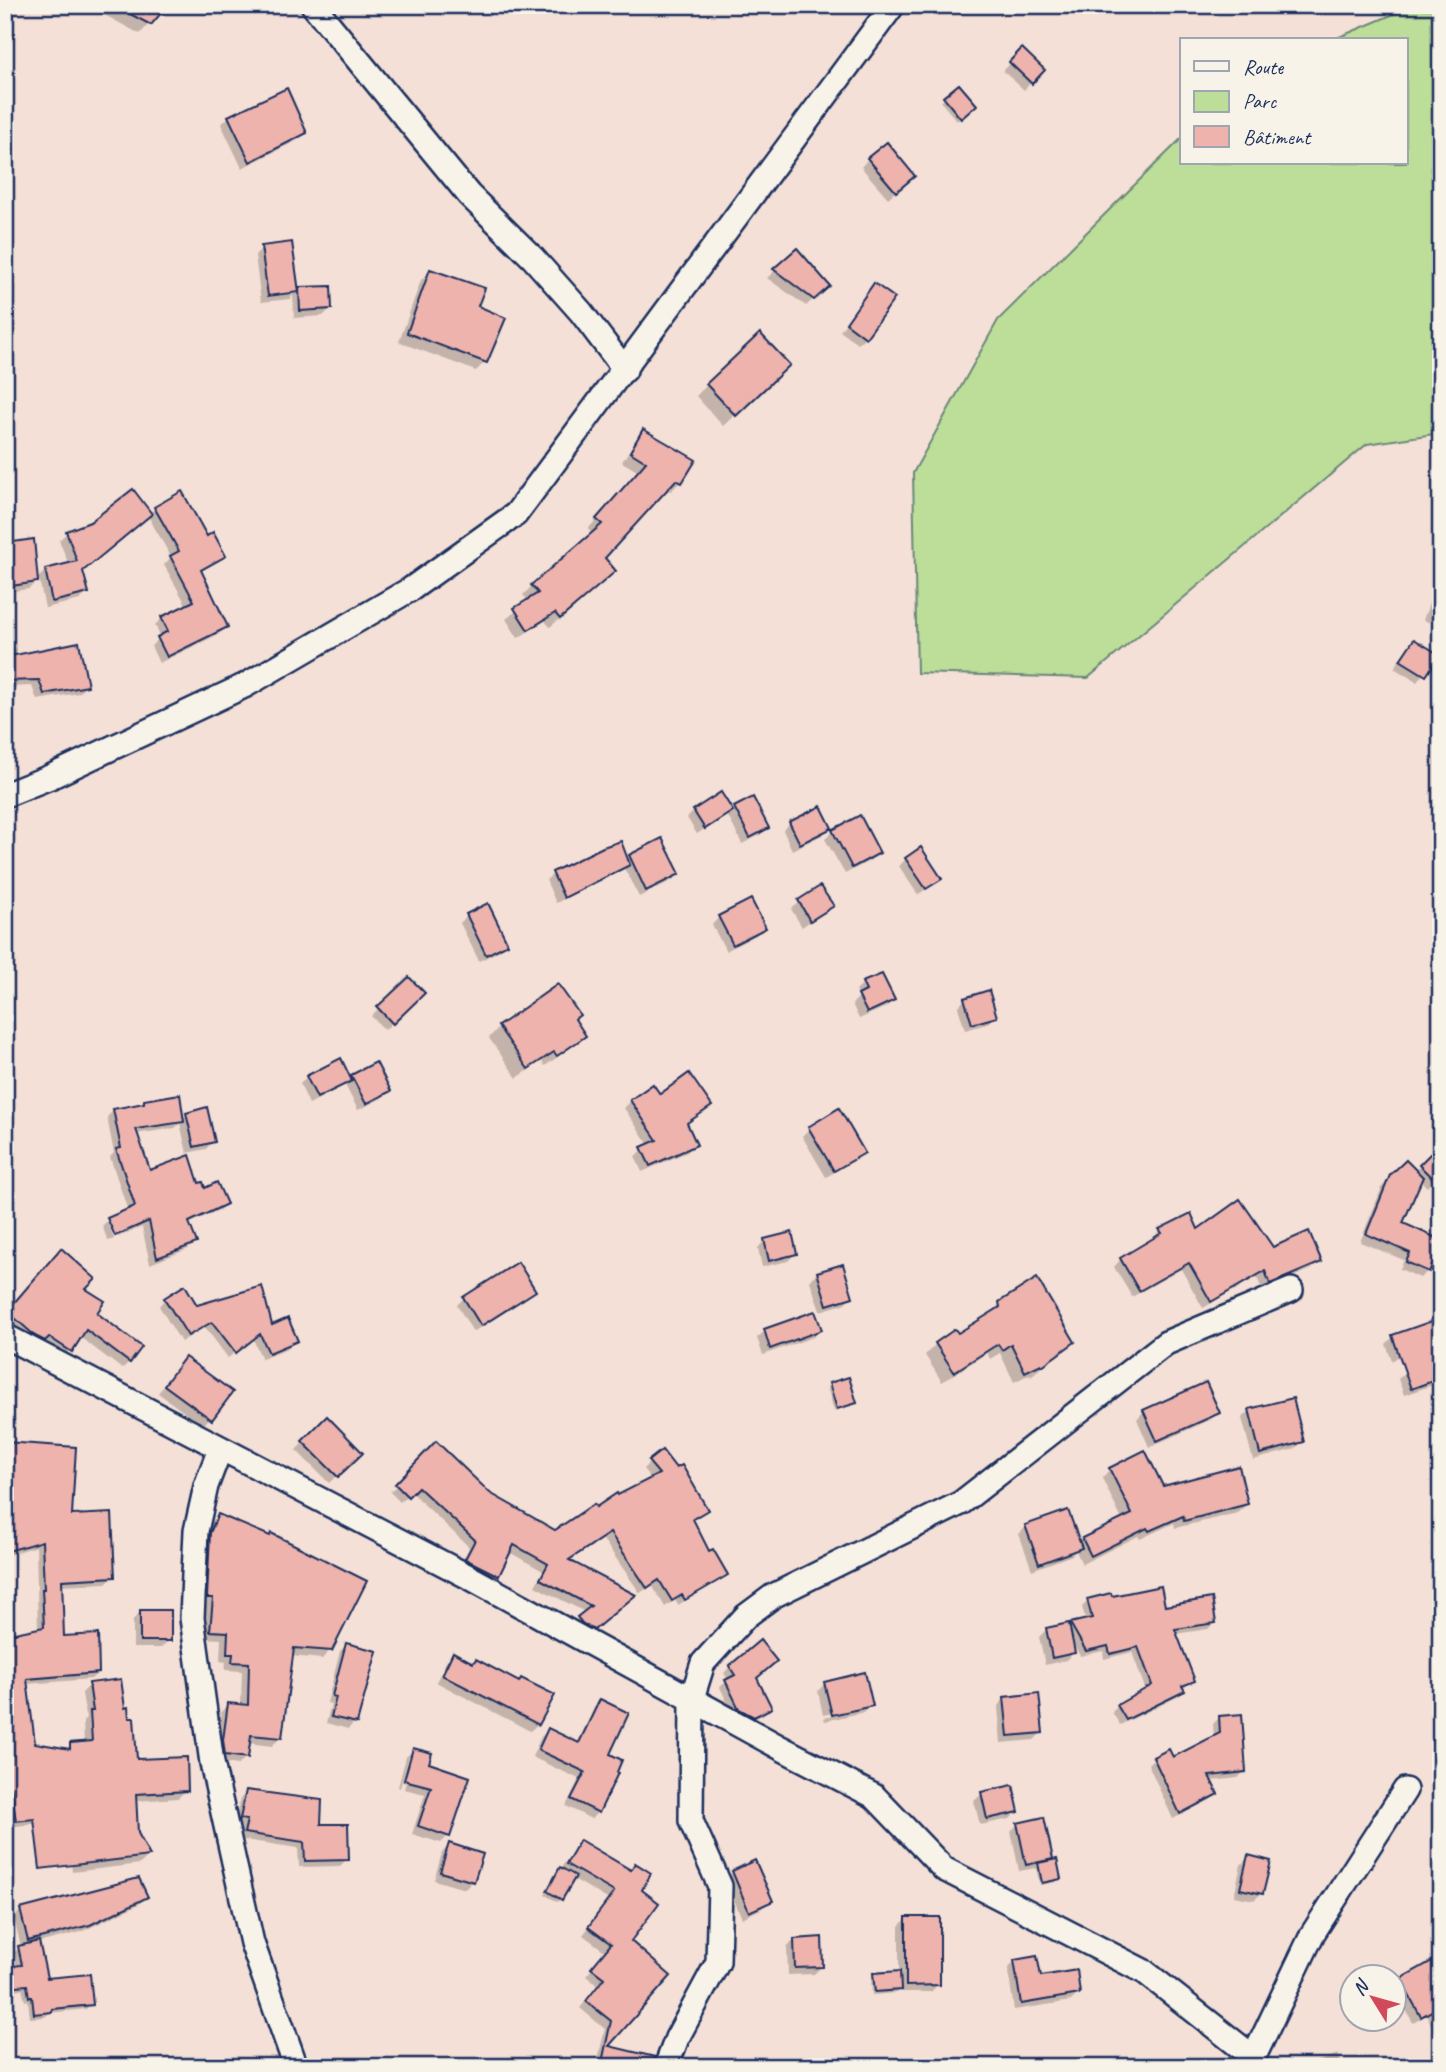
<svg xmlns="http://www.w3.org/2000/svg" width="1446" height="2072" viewBox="0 0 1446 2072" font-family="Caveat,sans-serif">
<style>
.green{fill:#bcde98;stroke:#6c867b;stroke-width:2}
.shadow{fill:#0003}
.building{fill:#eeb3ad;stroke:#1b2f5e;stroke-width:2}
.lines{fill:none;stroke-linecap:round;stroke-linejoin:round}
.minor-casing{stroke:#1b2f5e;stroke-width:28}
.minor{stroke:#f7f3e8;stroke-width:23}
</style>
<rect width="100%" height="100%" fill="#f4e0d6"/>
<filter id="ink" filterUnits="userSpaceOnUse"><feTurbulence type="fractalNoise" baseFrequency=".0143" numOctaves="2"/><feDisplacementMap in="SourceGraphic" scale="14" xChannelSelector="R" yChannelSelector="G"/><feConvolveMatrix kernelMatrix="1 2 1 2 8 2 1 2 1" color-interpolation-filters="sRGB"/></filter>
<g filter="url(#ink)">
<!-- green -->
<path class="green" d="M1408,8L1441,9V433L1367,444L1088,678L917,673L913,473L998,320L1182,138V163H1406V40H1332Z"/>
<!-- shadow -->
<g class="shadow">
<path d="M86,5H166L140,34Z"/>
<path d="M1022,51L1043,70L1024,90L1003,71Z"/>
<path d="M959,86L975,105L957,121L941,102Z"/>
<path d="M229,117L305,132L298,140L242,168L221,124Z"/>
<path d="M868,159L906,183L888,198L861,167Z"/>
<path d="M262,248L297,292L300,289L330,309L323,316L294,318L293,295L290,299L261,302L255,255Z"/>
<path d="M797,251L820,293L806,306L767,278Z"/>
<path d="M431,271L475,307L485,362L476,371L399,342L421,280Z"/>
<path d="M875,285L865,337L858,344L840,331Z"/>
<path d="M776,376L723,426L696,396L707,385Z"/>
<path d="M644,432L693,461L680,482L671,491L666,488L603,558L605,580L550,627L545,621L518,638L506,619L529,601L523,595L532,586L593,534L588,529L639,472L622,462L635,441Z"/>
<path d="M155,508L206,538L224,555L217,562L200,572L226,627L219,634L159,663L151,646L161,637L155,625L162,618L187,606L164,565L171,557L148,516L82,571L87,593L80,600L45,608L39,579L29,589L5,592L7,544L36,580L46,570L69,565L59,540L67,533L149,514Z"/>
<path d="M1441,586V627L1423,620L1433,593Z"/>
<path d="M1414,641L1437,655L1417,682L1394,668Z"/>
<path d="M17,648V656L86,686L79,693L37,700L32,686L5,687V649Z"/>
<path d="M721,795L732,812L752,800L767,828L760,835L742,844L727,814L697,834L687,818L694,811Z"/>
<path d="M859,817L878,853L871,860L845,874L825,839L833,832Z"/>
<path d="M790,823L830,828L822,835L792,850L783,830Z"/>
<path d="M662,840L678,874L671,881L639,897L624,868L556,903L546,880L553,874L603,849L627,859Z"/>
<path d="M906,859L940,878L918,895L899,866Z"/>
<path d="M820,888L831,906L802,927L791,909Z"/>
<path d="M467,916L506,944L499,951L479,961L460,923Z"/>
<path d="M719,917L764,927L756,935L726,951L712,925Z"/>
<path d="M409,979L422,993L385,1030L371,1016Z"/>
<path d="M863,984L893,1000L886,1007L859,1019L852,1004L859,997L856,991Z"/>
<path d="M965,999L995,1016L987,1024L965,1030L958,1007Z"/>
<path d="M573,1020L584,1036L573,1046L545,1066L542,1061L517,1078L489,1038L499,1027Z"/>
<path d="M375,1064L389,1091L382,1098L358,1110L345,1085L309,1104L300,1084L307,1077L349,1079Z"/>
<path d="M659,1096L702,1113L686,1124L695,1145L687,1152L642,1172L635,1156L649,1145L624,1108L631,1101Z"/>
<path d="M145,1101L182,1119L187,1114L213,1141L206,1149L187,1153L180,1123L175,1128L136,1134L149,1172L198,1185L225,1204L219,1210L188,1224L195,1243L188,1249L150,1264L142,1227L118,1237L110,1220H108L128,1211L110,1157L114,1153L107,1117L114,1110L141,1105Z"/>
<path d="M809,1129L863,1152L856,1160L826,1177L802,1136Z"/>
<path d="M1441,1145V1174L1427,1187L1420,1180L1401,1224L1428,1271L1420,1278L1400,1269L1404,1260L1360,1242L1381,1190L1380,1189L1406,1162L1415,1171Z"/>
<path d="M107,1221L114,1239L108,1241L102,1226Z"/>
<path d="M1160,1230L1198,1231L1319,1262L1312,1269L1262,1290L1257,1277L1203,1308L1181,1269L1132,1297L1114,1267L1121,1259L1154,1240L1153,1238Z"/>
<path d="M765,1240L795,1254L788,1261L762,1267L758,1248Z"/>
<path d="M817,1273L851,1296L844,1304L820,1311L810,1281Z"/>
<path d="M84,1290L94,1314L129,1362L122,1369L80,1337L64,1357L28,1342L5,1322V1315L17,1302Z"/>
<path d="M534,1291L527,1298L473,1332L457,1305L464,1298Z"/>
<path d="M165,1299L271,1327L295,1340L289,1347L262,1359L253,1339L228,1358L205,1327L181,1342L159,1306Z"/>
<path d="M1000,1304L1073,1341L1031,1376L1030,1374L1014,1382L1000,1353L990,1359L987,1353L942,1382L925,1355L936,1344L957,1336L989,1315Z"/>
<path d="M814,1313L820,1330L813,1337L763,1355L757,1338L765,1331Z"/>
<path d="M1441,1319V1326L1437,1329L1392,1361L1386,1344L1393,1337Z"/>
<path d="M1441,1355V1382L1404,1395L1398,1379L1406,1372Z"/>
<path d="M185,1359L227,1396L203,1426L158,1393Z"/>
<path d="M830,1384L855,1402L851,1405L834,1411L827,1387Z"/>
<path d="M5,1405H7L5,1431Z"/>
<path d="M1144,1411L1218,1413L1210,1420L1149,1447L1137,1419Z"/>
<path d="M1250,1411L1302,1442L1295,1449L1253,1460L1242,1418Z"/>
<path d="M327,1419L360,1453L329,1483L296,1450Z"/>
<path d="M436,1444L489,1494L555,1532L652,1480L643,1469L650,1462L706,1510L692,1521L708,1554L726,1575L719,1581L678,1605L675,1600L665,1607L652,1585L640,1593L602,1538L567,1562L628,1602L587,1635L572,1624L585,1612L535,1586L543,1571L509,1552L497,1575L491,1581L460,1566L469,1547L411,1492L400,1502L390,1492Z"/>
<path d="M1110,1469L1162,1488L1247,1504L1238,1513L1175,1528L1174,1523L1140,1539L1138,1536L1082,1564L1076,1551L1072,1555L1032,1570L1019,1534L1026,1527L1078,1544L1083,1540L1122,1520L1102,1478Z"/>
<path d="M218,1516L330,1650L322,1659L291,1656L280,1738L272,1746L248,1743L246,1757L238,1765L218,1762L216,1749L221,1712L229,1704L241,1706L242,1671L225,1670L226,1662L220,1661L221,1639L203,1638L206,1606L200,1605L203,1543L210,1524Z"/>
<path d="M70,1517L113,1576L106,1583L60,1585L63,1637L98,1673L91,1679L26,1684L38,1823L10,1827L5,1793V1637L38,1630L36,1546L5,1556V1523Z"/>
<path d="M1111,1598L1163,1608L1214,1623L1208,1629L1175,1634L1193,1681L1182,1689L1177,1697L1120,1725L1112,1712L1118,1706L1146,1691L1132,1652L1104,1659L1103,1651L1080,1656L1072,1642L1073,1653L1066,1660L1045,1665L1039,1637L1047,1629L1068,1627L1071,1624L1086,1621L1082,1607L1088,1601Z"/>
<path d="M140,1612L169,1640L161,1648H133V1620Z"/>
<path d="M347,1645L355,1722L348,1729L326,1723L331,1704L327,1703L340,1651Z"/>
<path d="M453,1654L519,1684L538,1724L530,1731L436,1682L446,1662Z"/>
<path d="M730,1667L755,1678L770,1708L764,1714L747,1722L733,1715L720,1687L728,1680L724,1673Z"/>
<path d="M120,1681L135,1761L186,1790L178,1798L135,1801L137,1834L148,1856L140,1864L72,1872L63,1753L71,1745L84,1744L83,1721L86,1718L82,1693L90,1685Z"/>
<path d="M825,1683L871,1705L864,1712L825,1721L824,1718L865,1709V1706L823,1715L818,1691Z"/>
<path d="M1005,1698L1041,1733L1034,1740L1001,1743L998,1706Z"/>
<path d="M600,1701L607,1755L598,1812L591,1819L566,1806L579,1779L532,1757L541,1737L548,1730L577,1744L594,1708Z"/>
<path d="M1220,1717L1244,1772L1238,1778L1210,1781L1216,1793L1210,1800L1173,1819L1148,1764L1154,1758L1172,1759L1214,1738L1213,1724Z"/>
<path d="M414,1750L426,1765L448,1836L441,1843L412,1834L425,1794L404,1789L413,1756H409L400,1788L398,1787L406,1757Z"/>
<path d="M247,1792L320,1826L347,1859L340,1866L299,1867L298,1848L238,1839L241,1827L234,1826L240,1799Z"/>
<path d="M982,1794L1017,1812L1010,1819L980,1825L974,1801Z"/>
<path d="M1018,1824L1051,1858L1047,1863L1059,1878L1056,1882L1040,1885L1036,1868L1019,1871L1011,1831Z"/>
<path d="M580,1842L629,1871L635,1865L640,1890L606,2047L634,2067H596L605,2029L580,2008L598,1986L586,1976L606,1952L583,1935L609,1900L572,1878L558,1902L545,1895L558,1872Z"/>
<path d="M449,1845L473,1881L465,1889L434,1880L442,1853Z"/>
<path d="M1248,1857L1262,1893L1254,1900L1234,1896L1241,1865Z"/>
<path d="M733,1872L769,1902L761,1909L742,1918L725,1880Z"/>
<path d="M146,1896L139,1904L81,1932L38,1943L45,1980L91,2004L86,2009L49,2013L45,2017L30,2018L28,2000L25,2001L22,1989L5,1991V1968L17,1967L14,1952L21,1947L14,1918L21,1910Z"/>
<path d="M906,1919L938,1984L931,1992H900V1989L896,1993L872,1995L871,1978L874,1975L899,1973V1926Z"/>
<path d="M794,1940L822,1966L814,1974L788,1975L787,1948Z"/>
<path d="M1441,1959V2047L1427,2015L1413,2023L1394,1987L1401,1980Z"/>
<path d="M1015,1961L1039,1978L1079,1993L1071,2001L1014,2010L1008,1969Z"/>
<path d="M1338,2054L1342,2067H1303Z"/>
</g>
<!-- building -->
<g class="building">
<path d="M113,5H168L151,25Z"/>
<path d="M1022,48L1045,70L1032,84L1009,62Z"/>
<path d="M959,84L977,105L961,119L943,97Z"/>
<path d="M287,88L307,133L250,162L228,116Z"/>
<path d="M887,142L915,176L896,192L867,158Z"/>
<path d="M292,242L299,292L268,296L261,246Z"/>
<path d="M797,248L830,286L814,300L773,269Z"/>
<path d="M430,269L485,288L478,306L506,318L487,363L407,333Z"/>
<path d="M874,283L895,298L866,338L846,323Z"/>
<path d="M331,286L332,309L300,311L299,287Z"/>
<path d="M760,333L790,365L736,416L706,384Z"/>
<path d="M643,429L696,460L682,483L676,480L605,558L616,571L560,619L555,613L528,630L514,608L538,593L531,585L602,524L596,519L646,462L630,452Z"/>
<path d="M133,489L152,514L83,571L89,593L52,602L45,569L77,561L66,531L90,522Z"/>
<path d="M182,491L207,536L213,532L226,556L201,570L228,627L167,657L157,637L168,631L161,617L194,601L170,556L179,551L154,507Z"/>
<path d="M34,539L38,582L11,586L6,543Z"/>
<path d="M1414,639L1440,655L1426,676L1400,660Z"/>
<path d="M79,642L88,686L44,694L39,680L5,681V657Z"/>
<path d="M721,792L733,811L705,829L693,810Z"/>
<path d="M753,797L769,828L750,838L734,807Z"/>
<path d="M821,806L832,828L800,844L789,822Z"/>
<path d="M860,815L880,853L852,868L832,830Z"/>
<path d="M662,838L680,874L646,891L629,855Z"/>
<path d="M621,841L630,865L564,898L552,872L603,847Z"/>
<path d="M921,847L942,879L926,889L905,858Z"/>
<path d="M820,886L834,906L810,921L798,900Z"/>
<path d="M751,899L766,928L733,945L718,916Z"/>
<path d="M488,903L508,944L486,955L466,914Z"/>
<path d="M882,974L895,1000L867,1013L858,995L866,991L862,982Z"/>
<path d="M409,977L425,993L393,1024L377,1007Z"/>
<path d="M558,984L580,1015L575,1019L586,1036L557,1056L554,1052L528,1069L498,1026Z"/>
<path d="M989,990L997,1017L972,1024L964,998Z"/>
<path d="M341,1058L352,1081L317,1098L306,1076Z"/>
<path d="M376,1062L391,1091L366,1104L351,1075Z"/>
<path d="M689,1073L712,1106L687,1123L697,1145L650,1166L641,1147L657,1140L630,1100L653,1084L660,1094Z"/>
<path d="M180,1094L184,1122L136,1129L150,1170L190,1155L199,1183L203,1182L205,1188L217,1182L227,1204L189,1222L197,1243L157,1258L149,1221L115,1236L107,1218L135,1206L116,1149L121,1148L113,1109L144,1103V1100Z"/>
<path d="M207,1107L215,1142L194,1147L186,1113Z"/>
<path d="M839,1108L865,1153L834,1171L808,1127Z"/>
<path d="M1441,1143V1187L1419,1165Z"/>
<path d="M1406,1160L1423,1177L1403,1223L1441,1240V1247L1429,1272L1406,1262L1410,1253L1366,1234L1390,1175Z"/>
<path d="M1240,1199L1273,1247L1309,1231L1322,1262L1270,1284L1265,1271L1211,1302L1189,1263L1139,1291L1120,1258L1162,1233L1159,1229L1191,1213L1198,1229Z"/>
<path d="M792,1232L797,1254L769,1261L764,1239Z"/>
<path d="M61,1248L96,1279L86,1289L105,1301L97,1313L142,1347L130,1363L86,1330L72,1352L49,1337L45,1341L35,1336L7,1311Z"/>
<path d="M518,1262L536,1291L481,1326L463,1297Z"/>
<path d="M843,1264L853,1297L827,1305L817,1272Z"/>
<path d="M1037,1278L1075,1342L1042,1366L1041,1364L1025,1372L1011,1344L1002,1350L998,1344L954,1372L935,1343L955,1329L958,1333L1000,1307L999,1302Z"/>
<path d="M185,1285L197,1305L262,1286L272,1325L288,1318L298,1341L269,1353L260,1334L236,1353L212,1322L188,1336L164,1298Z"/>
<path d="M815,1311L822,1330L770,1349L764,1329Z"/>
<path d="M1432,1321L1441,1346V1378L1411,1389L1392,1335Z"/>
<path d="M185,1357L233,1392L212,1420L164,1385Z"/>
<path d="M849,1377L857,1403L837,1409L829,1383Z"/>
<path d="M1206,1382L1220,1413L1157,1441L1143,1410Z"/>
<path d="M1293,1398L1304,1442L1260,1454L1249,1409Z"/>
<path d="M327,1416L363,1453L338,1477L302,1441Z"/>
<path d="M436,1441L490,1493L555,1530L594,1504L596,1507L617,1493L618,1495L659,1474L648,1461L662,1450L676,1468L682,1465L708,1510L693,1519L709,1551L713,1549L728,1575L685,1600L682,1595L672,1601L659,1580L647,1588L610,1533L569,1560L636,1595L594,1630L582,1623L577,1617L591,1606L540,1579L548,1564L514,1545L499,1576L465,1559L475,1540L418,1487L408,1497L395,1484Z"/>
<path d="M5,1442L76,1447L72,1515L112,1513L115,1577L62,1580L64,1636L98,1634L99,1673L27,1679L35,1743L70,1749V1743L92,1741L90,1711H93L89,1683L121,1679L125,1708L128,1707L129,1718H134L137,1759L187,1757L188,1791L136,1794L138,1833L150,1856L40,1869L34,1819L16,1821L11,1787L5,1788V1713H9L5,1689V1635L44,1627L42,1589H44L42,1541L5,1552Z"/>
<path d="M1145,1450L1163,1486L1239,1466L1248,1504L1184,1521L1183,1516L1149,1531L1147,1528L1091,1556L1082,1538L1132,1514L1109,1468Z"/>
<path d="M1068,1510L1082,1548L1039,1564L1025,1525Z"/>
<path d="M218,1514L270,1536L271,1533L367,1581L332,1651L294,1648L282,1738L251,1735L248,1758L225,1755L223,1740L228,1703L248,1705L249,1663L232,1662L233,1654H227L228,1632L210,1631L213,1598H207L210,1533Z"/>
<path d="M1161,1586L1165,1606L1212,1598L1216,1623L1175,1629L1195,1681L1182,1686L1185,1691L1126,1720L1117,1705L1152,1685L1138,1647L1110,1654L1108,1646L1086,1651L1070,1623L1092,1618L1087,1599L1111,1593L1112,1596Z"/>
<rect x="140" y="1610" width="31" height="31"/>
<path d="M1069,1623L1075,1653L1052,1658L1046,1628Z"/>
<path d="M760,1640L777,1661L757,1678L772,1708L754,1717L739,1709L725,1680L735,1675L729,1666Z"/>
<path d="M346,1643L377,1651L357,1723L331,1717L336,1697L332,1696Z"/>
<path d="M453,1652L473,1663L476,1659L519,1682L521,1678L555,1695L539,1725L442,1675Z"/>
<path d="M865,1672L873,1706L832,1715L824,1682Z"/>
<path d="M1039,1693L1043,1733L1008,1736L1004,1697Z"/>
<path d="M600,1699L629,1713L610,1754L622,1760L617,1772L618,1773L599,1813L571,1799L585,1772L538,1750L548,1728L579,1743Z"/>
<path d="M1242,1714L1246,1772L1209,1776L1218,1794L1180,1814L1153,1757L1169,1749L1173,1757L1220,1733L1219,1716Z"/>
<path d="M413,1748L432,1753L429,1763L470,1777L450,1837L418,1826L431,1787L404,1780Z"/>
<path d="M1013,1785L1019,1812L987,1819L981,1792Z"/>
<path d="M246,1790L322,1800L321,1824H348L349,1860L305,1861L304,1842L244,1833L247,1820L240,1819Z"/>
<path d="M1044,1817L1053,1859L1026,1865L1017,1823Z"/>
<path d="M580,1840L631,1870L635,1863L651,1873L642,1890L659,1903L631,1941L671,1976L609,2046L655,2057L652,2067H601L611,2021L586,2001L604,1978L591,1968L611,1944L588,1927L614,1892L566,1864Z"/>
<path d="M449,1843L483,1854L474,1882L440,1872Z"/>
<path d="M1248,1855L1271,1861L1263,1894L1240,1889Z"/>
<path d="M1057,1859L1061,1879L1042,1883L1038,1863Z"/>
<path d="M755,1860L773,1901L749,1912L732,1871Z"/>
<path d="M560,1867L576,1876L562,1900L547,1891Z"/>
<path d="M139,1878L148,1897L90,1925L28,1941L20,1909Z"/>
<path d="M906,1917H940V1985L906,1986Z"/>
<path d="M822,1937L823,1967L795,1968L794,1939Z"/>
<path d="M39,1941L47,1978L90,1974L93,2005L52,2009V2012L34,2014L32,1997H29L27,1985L5,1987V1967L22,1965L18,1946Z"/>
<path d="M1037,1956L1041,1976L1077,1970L1080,1994L1021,2004L1014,1960Z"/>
<path d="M1441,1956V2006L1421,2017L1400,1979Z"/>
<path d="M900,1971L901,1990L875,1992L873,1973Z"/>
</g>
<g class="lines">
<!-- minor casing -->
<g class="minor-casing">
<g id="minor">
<path d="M313,5L469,195L533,258L581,312L625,370"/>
<path d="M5,795L50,777L246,685L411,589L516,514L893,5"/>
<path d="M5,1336L469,1577L781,1748L874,1796L944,1869L1145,1972L1253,2057"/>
<path d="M220,1449L206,1486L196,1531L192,1618L212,1763L252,1943L296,2067"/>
<path d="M666,2067L677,2038L718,1962L720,1886L691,1821L692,1698L703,1663L746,1616L773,1596L961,1503L1166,1343L1291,1290"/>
<path d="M1249,2067L1313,1933L1405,1790"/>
</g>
</g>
<!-- minor -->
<use href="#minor" class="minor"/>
</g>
</g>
<!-- margin -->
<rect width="1446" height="2072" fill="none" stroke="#f7f3e8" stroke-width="28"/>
<rect x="14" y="14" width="1418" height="2044" fill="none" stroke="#1b2f5e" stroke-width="2.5" filter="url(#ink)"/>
<!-- legend -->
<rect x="1180" y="38" width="228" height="126" fill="#f7f3e8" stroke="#9fa5b1" stroke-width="2"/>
<rect x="1194" y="61" width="35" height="10" fill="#f7f3e8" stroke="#9fa5b1" stroke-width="2"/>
<text x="1243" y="74" font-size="21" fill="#1b2f5e">Route</text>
<rect x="1194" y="91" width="35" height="21" fill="#bcde98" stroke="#9fa5b1" stroke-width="2"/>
<text x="1243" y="108" font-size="21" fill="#1b2f5e">Parc</text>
<rect x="1194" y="126" width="35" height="21" fill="#eeb3ad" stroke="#9fa5b1" stroke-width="2"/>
<text x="1243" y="144" font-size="21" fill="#1b2f5e">Bâtiment</text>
<!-- north arrow -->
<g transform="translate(1373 1998) rotate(307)"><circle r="33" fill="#f7f3e8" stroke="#9fa5b1" stroke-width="2"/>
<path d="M0-5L12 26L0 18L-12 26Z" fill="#d1495b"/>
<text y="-10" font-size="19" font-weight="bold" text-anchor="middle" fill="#1b2f5e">N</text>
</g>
</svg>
